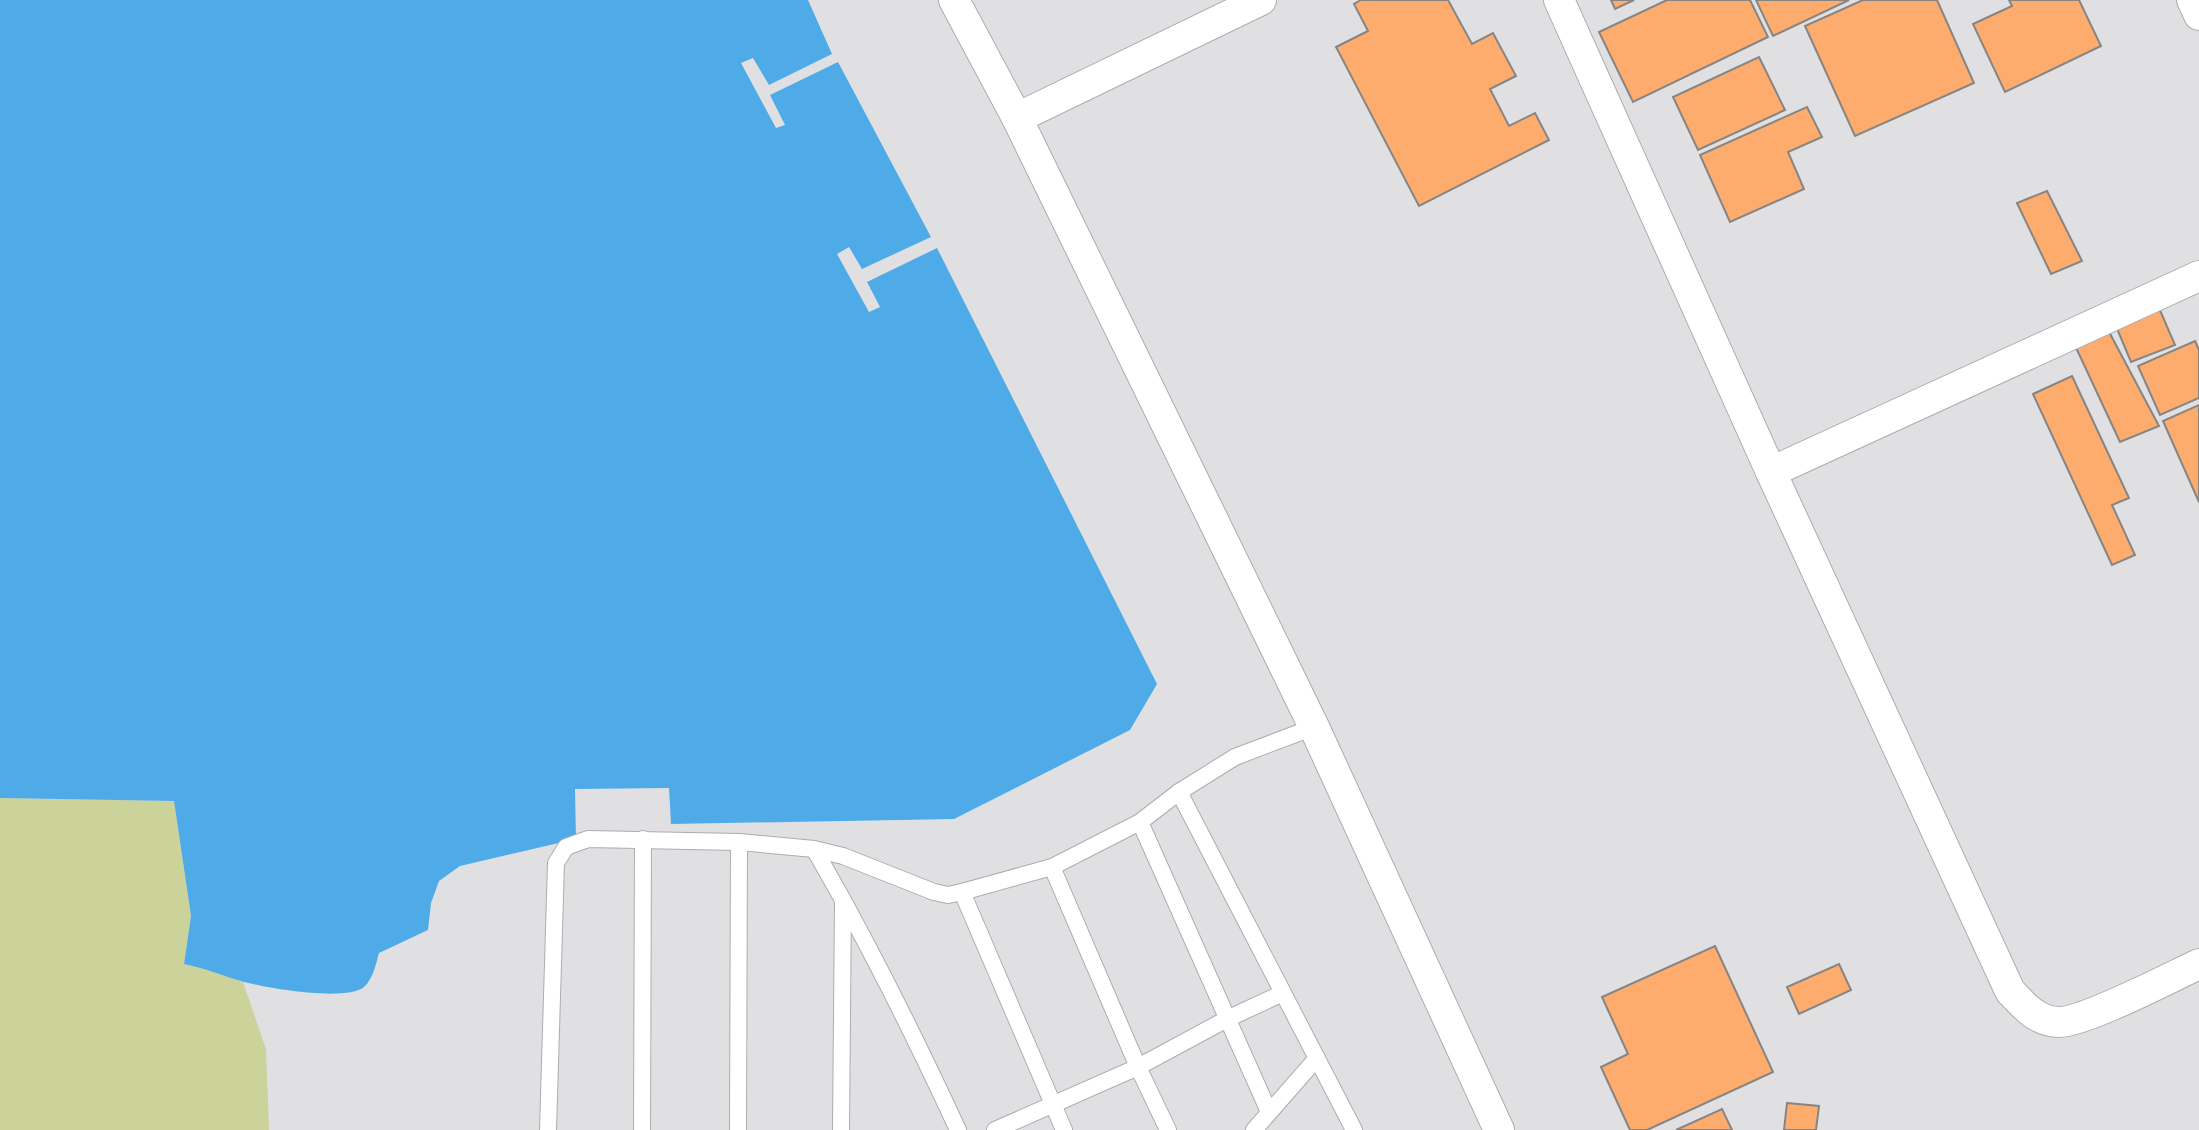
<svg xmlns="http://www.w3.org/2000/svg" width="2199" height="1130" viewBox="0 0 2199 1130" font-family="'Source Serif 4',serif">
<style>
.green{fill:#cbd29a}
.water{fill:#4fabe8}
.building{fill:#feac6e;stroke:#878583;stroke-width:2}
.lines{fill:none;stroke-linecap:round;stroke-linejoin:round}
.lane-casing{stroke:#adadb0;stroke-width:18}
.street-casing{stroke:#adadb0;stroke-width:32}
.lane{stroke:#fff;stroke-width:16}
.street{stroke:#fff;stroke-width:30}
</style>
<rect width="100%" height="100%" fill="#e0e0e3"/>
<!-- green -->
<path class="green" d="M0,798L174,801L191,916L184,964L210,969L243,982L266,1049L269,1130H0Z"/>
<!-- water -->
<path class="water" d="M0,0H808L832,54L769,85L753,58L741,63L776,128L785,125L770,95L838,62L931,237L862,269L849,247L837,254L869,312L880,307L867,282L937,248L1157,684L1130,730L954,819L671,824L669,788L575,789L576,839L460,866L439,881L431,903L428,930L379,953C376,964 373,979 364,987C346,1002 263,988 241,981C221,975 204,968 184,964L191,916L174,801L0,798Z"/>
<!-- building -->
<g class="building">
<path d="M1361,0H1448L1472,44L1493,33L1516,76L1490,89L1509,126L1535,113L1549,140L1419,206L1336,47L1368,31L1354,4Z"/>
<path d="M1611,0H1634L1615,9Z"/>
<path d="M1667,0H1750L1768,37L1633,102L1599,32Z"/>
<path d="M1756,0H1849L1773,36Z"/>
<path d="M1863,0H1937L1974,83L1855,136L1805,26Z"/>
<path d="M2009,0H2079L2101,46L2005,92L1973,24L2012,6Z"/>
<path d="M1759,57L1785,110L1698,150L1673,97Z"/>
<path d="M1807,107L1822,137L1788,152L1804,189L1730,222L1700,155Z"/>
<path d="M2047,191L2082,261L2051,274L2017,203Z"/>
<path d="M2156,301L2175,345L2131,362L2113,319Z"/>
<path d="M2107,328L2159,426L2120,442L2072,339Z"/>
<path d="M2195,341L2199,350V398L2160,415L2138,366Z"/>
<path d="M2072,376L2129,498L2112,505L2135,555L2112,565L2033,394Z"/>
<path d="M2199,405V502L2163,421Z"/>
<path d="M1715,946L1773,1072L1647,1130H1630L1601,1067L1628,1054L1602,997Z"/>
<path d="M1839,964L1851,990L1799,1014L1787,987Z"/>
<path d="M1787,1103L1819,1106L1816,1130H1784Z"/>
<path d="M1722,1109L1732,1130H1676Z"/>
</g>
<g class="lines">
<!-- lane casing -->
<g class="lane-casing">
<g id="lane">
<path d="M1179,792L1354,1130"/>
<path d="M1140,822L1269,1112"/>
<path d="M1052,867L1138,1067L1168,1130"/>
<path d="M962,892L1064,1130"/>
<path d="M548,1130L556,863L566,847L588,839L739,842L814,849"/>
<path d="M642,1130L643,839"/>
<path d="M738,1130L739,842"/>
<path d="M841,1130L843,901"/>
<path d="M958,1130C914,1035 867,940 814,849L843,856L934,892L948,895L962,892L1052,867L1140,822L1179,792L1235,757L1314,727"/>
<path d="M995,1130L1138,1067L1227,1019L1283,993"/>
<path d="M1254,1130L1317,1058"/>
</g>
</g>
<!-- street casing -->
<g class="street-casing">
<g id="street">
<path d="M954,0L1017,118"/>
<path d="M1261,0L1017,118L1314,727L1499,1130"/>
<path d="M1559,0L1771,472L2199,276"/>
<path d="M2192,0L2199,15"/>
<path d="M1771,472L2010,991C2023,1005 2037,1022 2059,1022C2085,1022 2171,977 2199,964"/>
</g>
</g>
<!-- lane -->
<use href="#lane" class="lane"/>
<!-- street -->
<use href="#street" class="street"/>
</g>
</svg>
